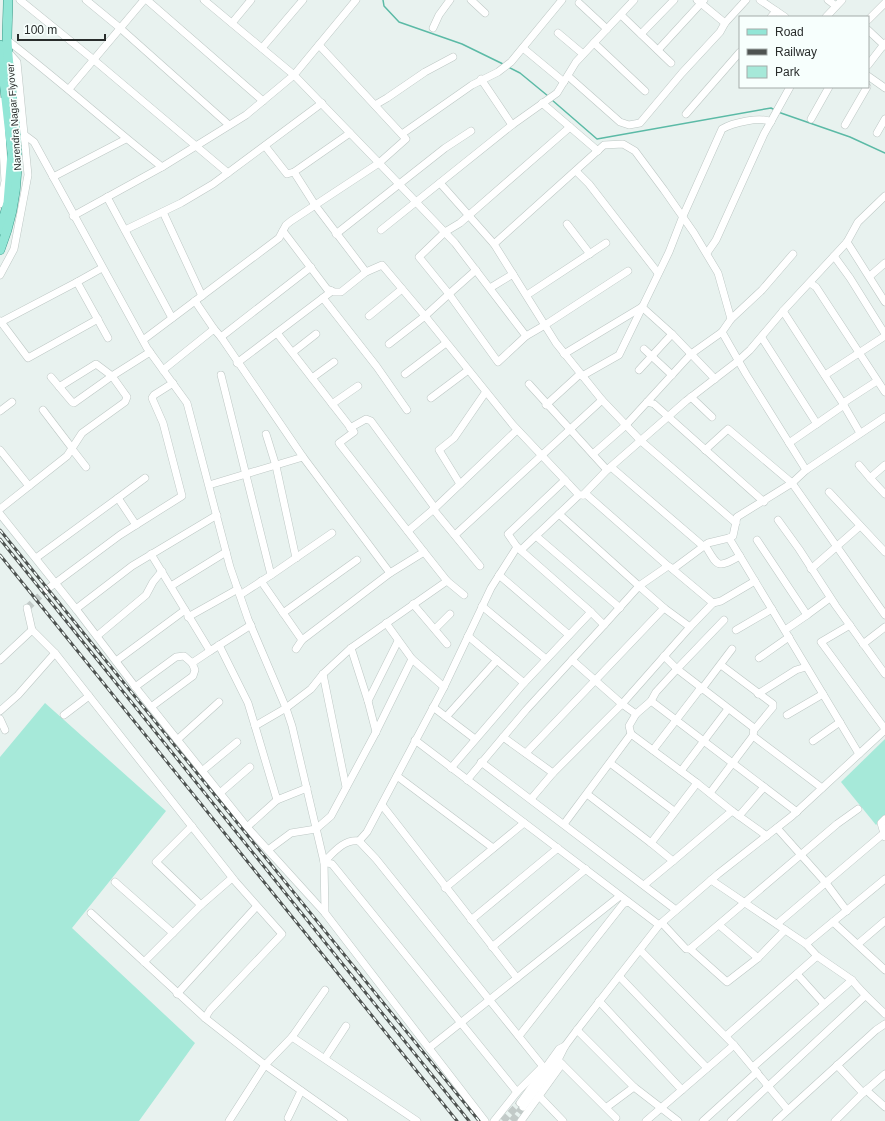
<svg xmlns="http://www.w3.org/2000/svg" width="885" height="1121" viewBox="0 0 885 1121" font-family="Arial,sans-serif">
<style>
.green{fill:#a6e9d9}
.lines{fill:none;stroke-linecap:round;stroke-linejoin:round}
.stream{stroke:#5bbaa6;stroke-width:1.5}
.minor-tunnel{stroke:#c2cac8;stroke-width:7;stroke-dasharray:7 3.5;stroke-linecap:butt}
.minor-casing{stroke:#bdc7c4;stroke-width:8}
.major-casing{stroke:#3d9a89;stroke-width:10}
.minor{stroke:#fff;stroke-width:7}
.major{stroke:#92e6d6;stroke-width:9}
.rail-casing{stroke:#4e5351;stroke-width:3}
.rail{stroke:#f7fffd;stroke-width:1.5;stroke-dasharray:4.5;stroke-linecap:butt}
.labels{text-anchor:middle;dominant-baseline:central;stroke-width:3.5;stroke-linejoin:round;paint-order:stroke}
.street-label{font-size:10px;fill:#282c2b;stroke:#f7fffd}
</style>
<rect width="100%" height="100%" fill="#e8f2ef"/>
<!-- green -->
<g class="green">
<path d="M45,703L166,811L72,928L195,1043L139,1121H0V757Z"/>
<path d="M885,739V816L876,825L841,782Z"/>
</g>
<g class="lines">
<!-- stream -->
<g class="stream">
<path d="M383,0L384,6L399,22L462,44L505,65"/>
<path d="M508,67L520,73L548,96"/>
<path d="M552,100L597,139L771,108L775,110"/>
<path d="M778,112L850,137L885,153"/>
</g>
<!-- minor-tunnel -->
<g class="minor-tunnel">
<path d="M27,608L46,590"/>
<path d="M503,1121L520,1103"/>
<path d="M512,1121L523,1107"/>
</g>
<!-- minor casing -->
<g class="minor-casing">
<g id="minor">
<path d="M20,0L94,60L228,173"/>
<path d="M86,0L120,28L229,125"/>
<path d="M147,0L263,101"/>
<path d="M471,0L485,13"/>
<path d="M697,0L725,23"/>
<path d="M760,0L785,17"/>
<path d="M828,0L836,6"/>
<path d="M579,3L607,29"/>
<path d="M621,15L671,63"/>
<path d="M771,17L776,11"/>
<path d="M826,17L842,0"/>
<path d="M868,20L885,3"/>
<path d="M232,23L251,0"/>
<path d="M433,28L439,15L450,0"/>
<path d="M868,30L885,46"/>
<path d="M558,33L583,54"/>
<path d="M641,34L674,0"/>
<path d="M7,40C60,81 109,125 162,167L246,115L294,75L204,0"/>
<path d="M594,43L645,91"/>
<path d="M262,48L303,0"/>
<path d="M523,48L564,82"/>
<path d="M658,50L704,0"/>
<path d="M868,65L885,43"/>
<path d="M568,76L620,122L629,125L640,123L682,73L720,32L725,23L746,0"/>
<path d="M868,76L885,88"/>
<path d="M481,79L512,125"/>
<path d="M69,89L144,0"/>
<path d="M0,101L5,181L0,204"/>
<path d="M542,103L598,151"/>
<path d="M375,105L387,98L425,72L453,57"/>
<path d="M686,114L740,52"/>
<path d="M811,119L829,87"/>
<path d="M845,125L867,87"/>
<path d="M350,133L294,172L315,205L366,272"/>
<path d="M877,133L885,119"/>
<path d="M402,134L472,85L498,72L511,62L562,0"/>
<path d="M26,136L34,142L147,348L187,403L230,567L248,619L286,708L292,726L324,862L325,913L485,1121"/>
<path d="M265,146L287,174L294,172"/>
<path d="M576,171L589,184L658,273"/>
<path d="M53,177L126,139"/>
<path d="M440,183L494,244L556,343L602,400L641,441L736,523"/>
<path d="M107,197L172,318"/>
<path d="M163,212L202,296"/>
<path d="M73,216L162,167"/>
<path d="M567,224L590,254"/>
<path d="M125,230L181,203L213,184L322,103"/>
<path d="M381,230L512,125L557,93L576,62L634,0"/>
<path d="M283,231L327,289L334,292H341L366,272L382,265L425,316L449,294L498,362L526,336L455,243L379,163L406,139L319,45"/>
<path d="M336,234L445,148L471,131"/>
<path d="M847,242L885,302"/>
<path d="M494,244L604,145L623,144L635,151L664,190L694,233L718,273L731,319L722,332L691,354L626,425L593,454"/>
<path d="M707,253L716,240L764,134L790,87"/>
<path d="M834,256L850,278L885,334"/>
<path d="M102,268L77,282L108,338"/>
<path d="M476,270L449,294L419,257L445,232L460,223L570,127"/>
<path d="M0,275L14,249L28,175L17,62L9,53"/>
<path d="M870,276L885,263"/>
<path d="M810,283L816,287L885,392"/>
<path d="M490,288L513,274"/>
<path d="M527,295L606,243"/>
<path d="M323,298L377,367L407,410"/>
<path d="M195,301L214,329"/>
<path d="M642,307L672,334L715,379"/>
<path d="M783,311L842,402L860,433"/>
<path d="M369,316L402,289"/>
<path d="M731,319L762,290L793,254"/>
<path d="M0,321L1,322L77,282"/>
<path d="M1,322L28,358L98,319"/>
<path d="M277,333L354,432L339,443L424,552L390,573L303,457"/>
<path d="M526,336L545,325L628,271"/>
<path d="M762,338L817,424"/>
<path d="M143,340L279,238L286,225L291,221L379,163L294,75L356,0"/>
<path d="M389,344L425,316L513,425L565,480L508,534L517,547L491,588L444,687L367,832L359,841C344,839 334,852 324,862L332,864L517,1092"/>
<path d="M644,349L672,375"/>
<path d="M293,352L316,334"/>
<path d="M564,354L642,307"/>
<path d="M237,363L332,291"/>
<path d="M163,370L214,329L221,337L311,267"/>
<path d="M639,370L672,334"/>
<path d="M405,374L446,343"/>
<path d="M221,375L271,575L240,595"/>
<path d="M825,375L885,336"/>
<path d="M582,376L619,355L669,252L683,216L722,129C732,123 761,116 771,122"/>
<path d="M51,377L72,402L74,403L112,376L96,364L59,387"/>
<path d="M312,378L334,362"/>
<path d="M529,384L607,470"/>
<path d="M691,397L712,417"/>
<path d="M431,398L467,371"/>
<path d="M647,402L654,404L764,502"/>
<path d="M843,403L877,381"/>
<path d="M332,404L358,386"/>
<path d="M546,405L580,374"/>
<path d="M43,410L72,448"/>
<path d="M0,411L12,402"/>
<path d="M350,428L366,419L371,421L435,508L408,531"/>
<path d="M266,434L276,466L296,558"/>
<path d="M789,443L844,405"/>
<path d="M72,449L86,467"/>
<path d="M0,450L29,486"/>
<path d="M705,450L728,429L792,483L806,470L746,374L722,332"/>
<path d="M859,465L870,478"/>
<path d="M885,465L870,478L885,494"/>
<path d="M611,467L703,546"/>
<path d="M806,470L885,417"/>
<path d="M460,484L439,450L454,438L485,393"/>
<path d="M209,485L303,457L221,337"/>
<path d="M829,492L885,552"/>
<path d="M583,495L607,470L686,401L738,361L750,350L783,311L847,242L858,222L885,196"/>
<path d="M118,498L145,478"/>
<path d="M435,508L517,430"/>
<path d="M0,509L67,456L82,433L125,402L127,397L112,376L150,352"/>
<path d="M433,509L480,566"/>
<path d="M0,514L76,609L132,566L217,515"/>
<path d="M559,514L639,586L668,566L587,495H581"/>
<path d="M778,520L799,549L836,606L885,674"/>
<path d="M455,535L602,400"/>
<path d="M536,536L620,608"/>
<path d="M729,538L733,536L737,517L792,483L885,615"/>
<path d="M757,540L807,615L830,598"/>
<path d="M705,545C718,567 717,569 740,556"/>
<path d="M521,550L579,495L565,480"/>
<path d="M151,554L210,651L251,625"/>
<path d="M36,558L118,498L136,525"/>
<path d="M670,567L713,603L690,627"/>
<path d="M673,569L708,543L729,538L859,754"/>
<path d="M811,569L860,526"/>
<path d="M271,575L332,533"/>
<path d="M499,575L569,635"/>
<path d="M261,581L302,640L390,573"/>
<path d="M447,581L464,595"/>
<path d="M171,586L226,552"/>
<path d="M46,590L120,535L182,496L163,423L152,398L154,395L173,383"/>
<path d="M713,603L721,601L755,581"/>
<path d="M413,604L447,644"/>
<path d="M482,606L546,659"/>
<path d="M27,608L32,630"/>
<path d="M76,609L140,693L247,827L277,800"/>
<path d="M283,613L357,560"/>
<path d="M188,617L238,589"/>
<path d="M604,625L639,586L664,608"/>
<path d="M850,625L821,642L885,729"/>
<path d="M435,629L450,614"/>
<path d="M736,630L772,609"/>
<path d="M785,630L807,615"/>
<path d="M97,636L146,595L153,582L162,571"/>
<path d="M468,636L524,683L591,612L517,547"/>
<path d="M863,644L885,627"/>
<path d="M219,645L248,703L255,726L286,708L311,689L323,674L351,648L447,581L424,552"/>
<path d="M351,648L368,701"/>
<path d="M296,649L302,640"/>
<path d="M55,653L235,881L282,934L210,1010L205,1018L91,913"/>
<path d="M664,656L677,669L724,620"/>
<path d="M759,658L789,637"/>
<path d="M412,659L444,687"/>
<path d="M0,660L32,630L55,653L18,695L0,711"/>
<path d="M116,661L185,610"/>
<path d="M721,665L773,704V707L754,730"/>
<path d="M323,674L346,787"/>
<path d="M135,687L176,657L184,656L192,663L210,651"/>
<path d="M701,690L732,649"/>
<path d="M758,694L796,670L806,667"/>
<path d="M651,701L656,692L677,669L754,728L753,736L710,793"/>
<path d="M151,707L193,676L195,670L192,663"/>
<path d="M433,707L475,739"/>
<path d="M636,714L651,701L797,812"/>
<path d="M64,715L89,696"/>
<path d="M787,715L823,694"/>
<path d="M446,717L497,660"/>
<path d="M0,719L5,730"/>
<path d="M255,726L277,800L307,788"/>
<path d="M376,732L368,701L398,641"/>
<path d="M753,736L822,788"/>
<path d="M503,737L553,773L531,799"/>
<path d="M177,740L219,702"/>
<path d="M415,740L659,925"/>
<path d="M813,741L840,722"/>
<path d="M653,750L700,689"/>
<path d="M526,753L664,608L690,627L622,704L636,714L629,726L631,734"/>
<path d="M481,762L676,910"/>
<path d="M610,763L674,811"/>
<path d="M451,768L524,683"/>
<path d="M202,771L237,742"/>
<path d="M681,771L728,709"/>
<path d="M553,773L622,704L572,660"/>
<path d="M397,776L493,848"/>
<path d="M467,780L526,710L604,625L591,612"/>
<path d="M220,793L250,767"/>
<path d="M382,805L517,978"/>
<path d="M732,811L767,836"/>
<path d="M739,816L764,787"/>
<path d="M564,824L631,734L697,783L651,843L587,794"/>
<path d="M192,826L156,862L201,905"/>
<path d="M247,827L325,913"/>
<path d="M777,828L826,883L847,911"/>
<path d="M885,837L881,823L885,819"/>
<path d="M359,841L376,859L545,1069"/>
<path d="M268,850L291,833L316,829L331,816L376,732L412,659L386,623"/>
<path d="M673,861L732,811L697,783"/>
<path d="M711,880L806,944L817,956"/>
<path d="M115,882L173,933"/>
<path d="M644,885L673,861L651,843"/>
<path d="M445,888L524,823"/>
<path d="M471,920L558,848"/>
<path d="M833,922L885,970"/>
<path d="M662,923L686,949H690L837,824L858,809"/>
<path d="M777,924L883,834"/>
<path d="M719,925L758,958"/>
<path d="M806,944L885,879"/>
<path d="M858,944L885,921"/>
<path d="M492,947L586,869"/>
<path d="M690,949L727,982L758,958L785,930"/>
<path d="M640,950L734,1045L788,1110L776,1121"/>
<path d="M144,962L201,905L232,878"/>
<path d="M797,974L824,1004"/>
<path d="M619,976L707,1068"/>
<path d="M852,980C862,993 873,1002 885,1014"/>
<path d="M177,994L256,907"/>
<path d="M599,1001L682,1090"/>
<path d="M205,1018L265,1065L344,1121"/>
<path d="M577,1030L634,1087"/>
<path d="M519,1036L623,904L628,902"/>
<path d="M726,1036L817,956L852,980L753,1067"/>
<path d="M292,1037L417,1121"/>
<path d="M429,1048L620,896"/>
<path d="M325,1058L346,1026"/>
<path d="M558,1060L616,1118"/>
<path d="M866,1090L885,1107"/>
<path d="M863,1093L885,1074"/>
<path d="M539,1096L563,1121"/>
<path d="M520,1103L559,1049L565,1046"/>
<path d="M523,1107L558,1060L565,1046L577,1030L659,925L718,874L792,816L885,730"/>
<path d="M607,1107L634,1087L678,1121"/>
<path d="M788,1110L876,1030L885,1024"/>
<path d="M288,1118L301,1091"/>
<path d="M229,1121L265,1065L292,1037L325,990"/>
<path d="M494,1121L517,1092L541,1068"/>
<path d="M521,1121L562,1064"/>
<path d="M646,1121L734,1045"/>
<path d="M703,1121L757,1072"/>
<path d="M731,1121L865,996"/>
<path d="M835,1121L863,1093L837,1065"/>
</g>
</g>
<!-- major casing -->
<g class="major-casing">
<g id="major">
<path d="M0,45L12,153L8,203L0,230"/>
<path d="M0,250C31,172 11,118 7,40C7,27 8,13 8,0"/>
</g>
</g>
<!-- minor -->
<use href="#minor" class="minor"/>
<!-- major -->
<use href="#major" class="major"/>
<!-- rail casing -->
<g class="rail-casing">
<g id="rail">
<path d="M0,530L479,1121"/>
<path d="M0,539L469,1121"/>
<path d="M0,555L457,1121"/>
</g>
</g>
<!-- rail -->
<use href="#rail" class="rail"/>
</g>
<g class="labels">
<!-- street labels -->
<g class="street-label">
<text transform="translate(14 117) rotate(-94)">Narendra Nagar Flyover</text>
</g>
</g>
<!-- legend -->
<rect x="739" y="16" width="130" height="72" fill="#f7fffd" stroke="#a4aba9"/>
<rect x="747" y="29" width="20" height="6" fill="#92e6d6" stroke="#a4aba9"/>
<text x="775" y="36" font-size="12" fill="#282c2b">Road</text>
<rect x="747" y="49" width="20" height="6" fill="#4e5351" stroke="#a4aba9"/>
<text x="775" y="56" font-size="12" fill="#282c2b">Railway</text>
<rect x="747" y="66" width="20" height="12" fill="#a6e9d9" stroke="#a4aba9"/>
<text x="775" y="76" font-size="12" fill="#282c2b">Park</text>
<!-- scale -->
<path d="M18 34v6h87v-6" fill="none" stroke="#282c2b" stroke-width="2"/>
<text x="24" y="34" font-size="12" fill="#282c2b" stroke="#f7fffd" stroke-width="3" paint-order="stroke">100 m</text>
</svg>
